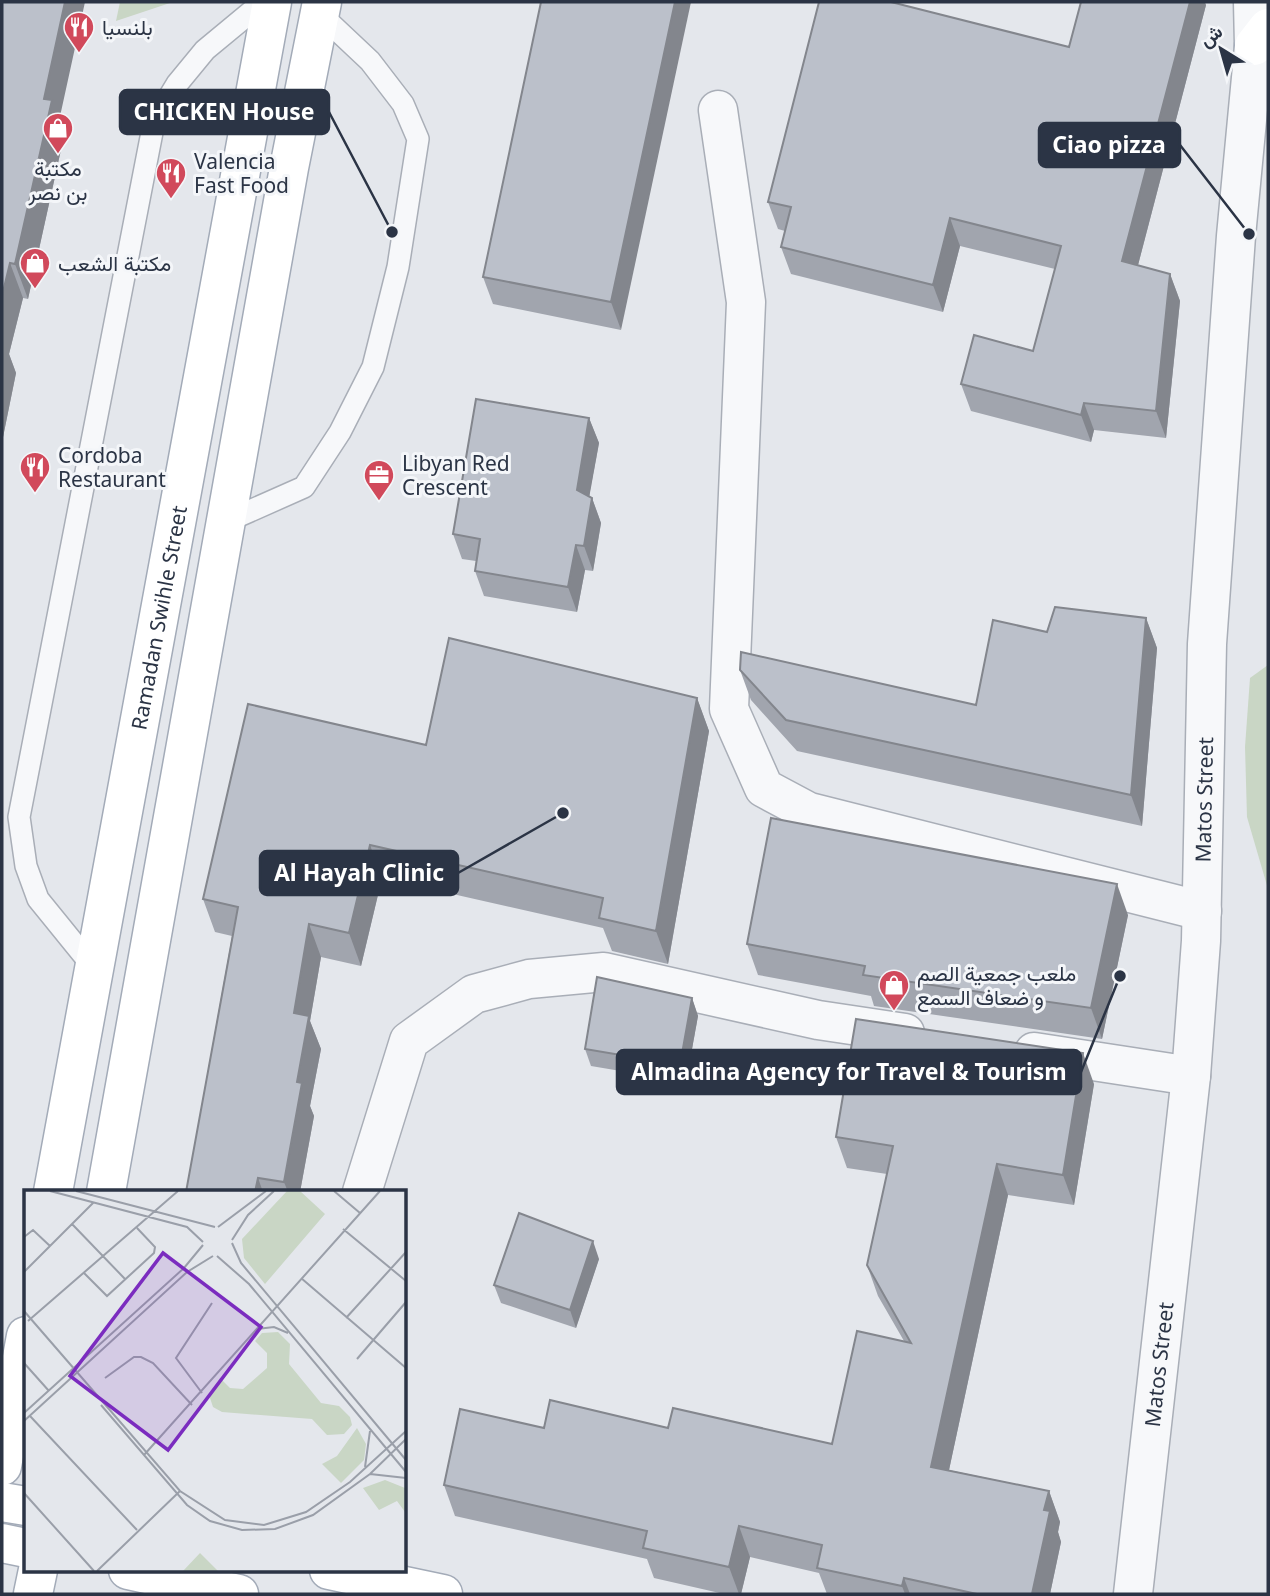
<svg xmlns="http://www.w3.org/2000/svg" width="1270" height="1596" viewBox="0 0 1270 1596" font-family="'Noto Sans',Vazirmatn,sans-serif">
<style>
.green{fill:#c9d6c5}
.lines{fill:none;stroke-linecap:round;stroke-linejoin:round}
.service-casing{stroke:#a9aeb7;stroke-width:24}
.minor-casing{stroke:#a9aeb7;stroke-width:41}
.tertiary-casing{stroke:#a9aeb7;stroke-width:41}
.primary-casing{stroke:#a3abb8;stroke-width:41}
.service{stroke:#f7f8fa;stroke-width:21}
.minor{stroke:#f7f8fa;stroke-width:38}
.tertiary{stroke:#f7f8fa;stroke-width:38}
.primary{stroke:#fff;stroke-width:38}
.wall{fill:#a1a5ae}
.shaded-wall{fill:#83868d}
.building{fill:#bbc0ca;stroke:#83868d;stroke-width:2}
.labels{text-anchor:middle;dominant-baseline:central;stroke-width:6;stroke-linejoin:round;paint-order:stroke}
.poi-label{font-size:21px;fill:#2b3445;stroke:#f4f6f9;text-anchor:start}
.street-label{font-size:21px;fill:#2b3445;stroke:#f4f6f9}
.inset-road{fill:none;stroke:#9a9fa9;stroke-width:2}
.view{fill:#7b2cbf;fill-opacity:0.15;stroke:#7b2cbf;stroke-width:3.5}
.inset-edge{fill:none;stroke:#2b3445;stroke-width:3.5}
.leader{fill:none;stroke:#2b3445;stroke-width:2.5}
.callout-dot{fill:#2b3445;stroke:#f4f6f9;stroke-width:2.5}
.callout{fill:#2b3445;stroke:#2b3445;stroke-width:2.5}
.callout-label{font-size:23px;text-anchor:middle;font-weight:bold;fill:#fff}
</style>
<rect width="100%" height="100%" fill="#e4e7ec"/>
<!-- green -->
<g class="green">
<path d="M120,2H173L116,21Z"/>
<path d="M1268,665V889L1247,817L1245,747L1250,678Z"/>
</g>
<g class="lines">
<!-- service casing -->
<g class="service-casing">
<g id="service">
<path d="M225,522L304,487L340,432L373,367L398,267L418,139L403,104L370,61L319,13"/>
<path d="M94,968L38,899L26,866L19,817L154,122L177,84L205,50L263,2"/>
</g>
</g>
<!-- minor casing -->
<g class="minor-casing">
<g id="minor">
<path d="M718,110L746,302L729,709L764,788L809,812L1202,911"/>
<path d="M1034,1052L1191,1076"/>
<path d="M362,1192L409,1041L474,994L529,979L604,972L818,1020L905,1033"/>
</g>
</g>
<!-- tertiary casing -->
<g class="tertiary-casing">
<g id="tertiary">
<path id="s1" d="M1133,1594L1191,1076L1201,941L1207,644L1236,236L1254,46L1253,2"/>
</g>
</g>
<!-- primary casing -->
<g class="primary-casing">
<g id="primary">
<path d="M1254,46L1268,28"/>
<path id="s2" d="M53,1192L272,2"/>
<path d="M106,1192L289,168L322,2"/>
<path d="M2,1466L26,1336"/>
<path d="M2,1502L26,1506"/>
<path d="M2,1543L26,1548"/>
<path d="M128,1570L239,1594"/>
<path d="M329,1570L443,1594"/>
<path d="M33,1594L38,1570"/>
</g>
</g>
<!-- service -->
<use href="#service" class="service"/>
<!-- minor -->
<use href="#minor" class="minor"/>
<!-- tertiary -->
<use href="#tertiary" class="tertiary"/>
<!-- primary -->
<use href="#primary" class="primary"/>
</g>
<!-- wall -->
<g class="wall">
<path d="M2,2L59,121L64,136L28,299L23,298L9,354L16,373L2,442Z"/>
<path d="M541,2L621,330L493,304L483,277Z"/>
<path d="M1206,5L1138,265L1170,274L1180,301L1166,438L1094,430L1091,442L971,411L961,384L1033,351L1055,269L960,246L943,312L791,274L781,247L785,231L778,229L768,202L1069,47Z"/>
<path d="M589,418L599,443L589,496L592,498L601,523L593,571L585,570L577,612L484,596L475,571L476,561L462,559L453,534Z"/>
<path d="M1146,618L1157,648L1142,826L797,751L751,700L740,670L976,705L1047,632Z"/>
<path d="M697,698L709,731L668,964L612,951L603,928L382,878L361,966L321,957L310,1021L321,1049L310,1106L314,1116L300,1192H186L232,936L215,932L203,899Z"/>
<path d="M1128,915L1102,1039L874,1006L871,996L758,975L747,944Z"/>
<path d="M692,998L698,1016L686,1082L591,1066L585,1049Z"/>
<path d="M1094,1084L1074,1205L1008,1195L949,1470L1049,1491L1060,1522L1058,1532L1061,1542L1050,1594H827L819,1573L750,1557L741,1594H724L654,1578L647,1559L455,1516L444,1485L544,1428H668L832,1444L904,1341L878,1296L867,1265L887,1174L847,1168L836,1137Z"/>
<path d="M599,1259L576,1328L501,1303L494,1285Z"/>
</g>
<!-- shaded-wall -->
<g class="shaded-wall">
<path d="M65,2H85L59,121L64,136L28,299L15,264L44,99Z"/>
<path d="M675,2H691L621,330L611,302Z"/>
<path d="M1190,2H1205L1206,5L1132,288L1122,261Z"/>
<path d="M950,218L960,246L943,312L933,285Z"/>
<path d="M10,263L23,298L9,354L16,373L2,442V296Z"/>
<path d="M1170,274L1180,301L1166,438L1156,411Z"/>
<path d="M1084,403L1094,430L1091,442L1081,415Z"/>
<path d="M589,418L599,443L586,515L577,490Z"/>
<path d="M592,498L601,523L593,571L584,546Z"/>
<path d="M576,545L585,570L577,612L568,587Z"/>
<path d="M1146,618L1157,648L1142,826L1131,795Z"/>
<path d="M697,698L709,731L668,964L656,931Z"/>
<path d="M370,845L382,878L361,966L349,933Z"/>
<path d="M1117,884L1128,915L1102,1039L1091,1008Z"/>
<path d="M309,924L321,957L310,1021L321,1049L310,1106L314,1116L300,1192H288L284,1182L297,1082L294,1013Z"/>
<path d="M692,998L698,1016L686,1082L680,1065Z"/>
<path d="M1083,1053L1094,1084L1074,1205L1063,1175Z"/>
<path d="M997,1164L1008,1195L943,1498L931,1467Z"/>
<path d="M258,1178L263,1192H255Z"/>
<path d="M593,1241L599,1259L576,1328L570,1310Z"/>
<path d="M1049,1491L1060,1522L1058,1532L1061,1542L1050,1594H1032L1044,1510Z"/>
<path d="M739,1526L750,1557L741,1594H739L729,1567Z"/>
<path d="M904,1578L910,1594H905L902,1586Z"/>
</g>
<!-- building -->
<g class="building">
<path d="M2,2H65L44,99L52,100L15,264L10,263L2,296Z"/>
<path d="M541,2H675L611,302L483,277Z"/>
<path d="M819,2H891L1069,47L1081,2H1190L1122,261L1170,274L1156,411L1084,403L1081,415L961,384L974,335L1033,351L1061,246L950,218L933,285L781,247L791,207L768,202Z"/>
<path d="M476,399L589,418L577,490L592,498L584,546L576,545L568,587L475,571L480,539L453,534Z"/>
<path d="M1055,607L1146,618L1131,795L786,720L740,670L741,652L976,705L993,620L1047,632Z"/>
<path d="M449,638L697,698L656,931L599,918L603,898L370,845L349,933L309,924L294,1013L309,1016L297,1082L302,1083L284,1182L258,1178L255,1192H186L238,907L203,899L248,704L426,745Z"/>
<path d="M771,818L1117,884L1091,1008L863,975L865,966L747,944Z"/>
<path d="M597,977L692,998L680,1065L585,1049Z"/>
<path d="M856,1019L1083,1053L1063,1175L997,1164L931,1467L1049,1491L1044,1510L1050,1511L1032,1594H977L904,1578L902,1586L817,1568L822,1545L739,1526L729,1567L643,1548L647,1531L444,1485L460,1409L544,1428L550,1400L668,1428L673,1408L832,1444L857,1331L911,1343L867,1265L893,1146L836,1137Z"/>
<path d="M519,1213L593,1241L570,1310L494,1285Z"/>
</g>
<!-- icons -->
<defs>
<g id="restaurant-pin" transform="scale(1.575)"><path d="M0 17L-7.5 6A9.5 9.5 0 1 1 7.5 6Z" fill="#d1495b" stroke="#f4f6f9"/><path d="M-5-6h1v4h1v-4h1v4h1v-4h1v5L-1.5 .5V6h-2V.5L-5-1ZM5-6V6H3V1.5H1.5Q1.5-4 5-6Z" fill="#fff"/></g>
<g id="shop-pin" transform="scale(1.575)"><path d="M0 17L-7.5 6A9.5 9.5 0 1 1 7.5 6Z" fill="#d1495b" stroke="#f4f6f9"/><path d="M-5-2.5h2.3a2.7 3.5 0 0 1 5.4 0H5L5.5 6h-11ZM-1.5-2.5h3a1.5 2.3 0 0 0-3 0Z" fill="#fff"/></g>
<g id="office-pin" transform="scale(1.575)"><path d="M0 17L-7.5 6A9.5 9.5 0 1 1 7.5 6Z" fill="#d1495b" stroke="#f4f6f9"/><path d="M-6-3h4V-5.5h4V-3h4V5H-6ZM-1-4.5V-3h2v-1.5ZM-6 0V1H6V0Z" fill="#fff"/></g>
</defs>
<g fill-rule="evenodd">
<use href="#restaurant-pin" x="79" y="27"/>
<use href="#shop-pin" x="58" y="128"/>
<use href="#restaurant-pin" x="171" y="173"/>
<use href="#shop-pin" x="35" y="263"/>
<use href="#restaurant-pin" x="35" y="467"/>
<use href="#office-pin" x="379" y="475"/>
<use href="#shop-pin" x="894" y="985"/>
</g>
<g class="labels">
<!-- poi labels -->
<g class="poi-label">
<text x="102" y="27">بلنسيا</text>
<text x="194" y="161">Valencia<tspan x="194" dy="24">Fast Food</tspan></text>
<text x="58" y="168" text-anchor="middle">مكتبة<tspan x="58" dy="24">بن نصر</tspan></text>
<text x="58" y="263">مكتبة الشعب</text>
<text x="58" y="455">Cordoba<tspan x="58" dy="24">Restaurant</tspan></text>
<text x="402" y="463">Libyan Red<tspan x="402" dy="24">Crescent</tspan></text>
<text x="917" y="973">ملعب جمعية الصم<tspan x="917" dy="24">و ضعاف السمع</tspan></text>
</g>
<!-- street labels -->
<g class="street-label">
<text stroke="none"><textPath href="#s2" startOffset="584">Ramadan Swihle Street</textPath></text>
<text stroke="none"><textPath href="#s1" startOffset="798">Matos Street</textPath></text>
<text stroke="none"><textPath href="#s1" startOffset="231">Matos Street</textPath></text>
</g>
</g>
<!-- overview -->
<g transform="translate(24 1190)">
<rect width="382" height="382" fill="#e4e7ec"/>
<path d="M263,1H276L301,24L241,94L220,68L218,49ZM254,142L266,154L265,174L297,213L315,216L326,227L328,235L320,244L303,245L288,229L198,222L189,217L185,205L196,188L206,198L219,199L243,178V163L231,151L238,143ZM333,238L342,254L340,270L317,293L298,274L313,266ZM361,290L381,298V322L373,311L355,320L339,298ZM176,363L194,381H159Z" fill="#c9d6c5"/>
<path class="inset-road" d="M26,1L163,37L179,52M52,1L191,37M310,1L336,23M48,34L101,89M194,37L242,1M319,39L382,91M0,47L9,40L26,56M208,50L224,25L250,1M208,53L217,73L382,270M193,66L225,94L382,282M0,82L69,13M60,83L83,106L130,63L131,57L113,38M277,88L382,178M0,121L156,301L201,330L240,335L282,322L326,292L382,241M322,128L382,62M4,131L154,1M233,139L250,137L264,143M333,169L382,112M0,173L25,201M81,188L110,167H117L129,173L168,215M178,203L152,168L188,113M77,215L163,315L186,331L218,340L251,339L289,325L346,284L382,249M0,223L160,78L179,55M6,226L113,340M0,231L163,82L189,66M120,265L356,1M341,277L346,241M346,284L382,288M0,303L70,381M73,381L156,301"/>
<path class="view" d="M139,63L237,137L144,260L46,186Z"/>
<rect width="382" height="382" class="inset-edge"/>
</g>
<!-- callouts -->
<path class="leader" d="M392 232L329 112M1249 234L1180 145M563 813L458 873M1120 976L1081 1072"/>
<g class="callout-dot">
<circle cx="392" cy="232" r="7"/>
<circle cx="1249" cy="234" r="7"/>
<circle cx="563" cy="813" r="7"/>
<circle cx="1120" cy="976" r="7"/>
</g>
<g class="callout">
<rect x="120" y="90" width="209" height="44" rx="7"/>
<rect x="1039" y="123" width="141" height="44" rx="7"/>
<rect x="260" y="851" width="198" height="44" rx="7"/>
<rect x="617" y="1050" width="464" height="44" rx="7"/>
</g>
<g class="callout-label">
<text x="224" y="120">CHICKEN House</text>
<text x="1109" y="153">Ciao pizza</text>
<text x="359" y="881">Al Hayah Clinic</text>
<text x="849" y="1080">Almadina Agency for Travel &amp; Tourism</text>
</g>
<!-- border -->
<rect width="1270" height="1596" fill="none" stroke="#2b3445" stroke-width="7"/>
<!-- north arrow -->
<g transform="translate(1221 49) rotate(323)" stroke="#f4f6f9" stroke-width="5" paint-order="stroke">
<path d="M0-5L12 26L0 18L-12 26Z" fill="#2b3445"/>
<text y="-10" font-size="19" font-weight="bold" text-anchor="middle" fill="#2b3445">ش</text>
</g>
</svg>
